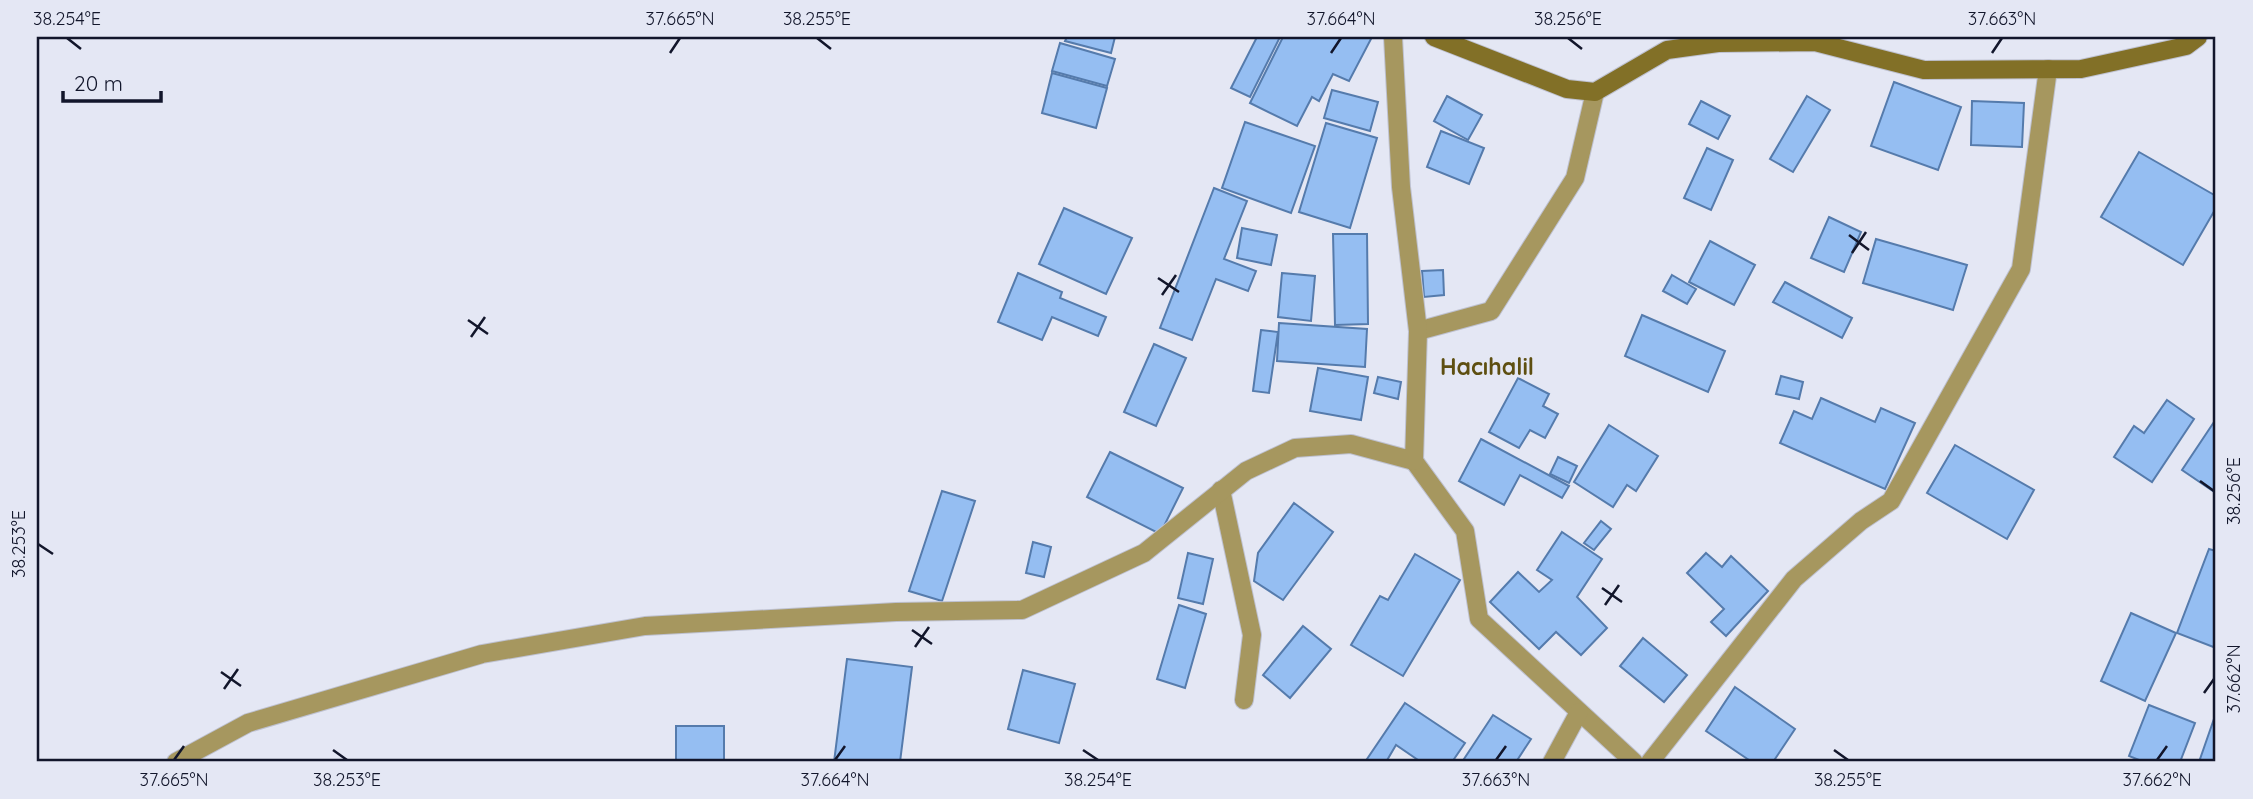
<svg xmlns="http://www.w3.org/2000/svg" width="2253" height="799" viewBox="0 0 2253 799" font-family="Quicksand,sans-serif">
<style>
.building{fill:#95bef2;stroke:#557bac;stroke-width:2}
.lines{fill:none;stroke-linecap:round;stroke-linejoin:round}
.street-casing{stroke:#bec1d0;stroke-width:20}
.secondary-casing{stroke:#bec1d0;stroke-width:20}
.street{stroke:#a6975f;stroke-width:18}
.secondary{stroke:#827027;stroke-width:18}
.ticks{fill:none;stroke:#12162b;stroke-width:2.5}
.labels{text-anchor:middle;dominant-baseline:central;stroke-width:5;stroke-linejoin:round;paint-order:stroke}
.quarter-label{font-size:23px;font-weight:bold;fill:#5e4f11;stroke:#e4e7f4}
.neatline{fill:none;stroke:#12162b;stroke-width:2.5}
.ticks-label{font-size:18px;text-anchor:middle;fill:#12162b}
</style>
<rect width="100%" height="100%" fill="#e4e7f4"/>
<!-- building -->
<g class="building">
<path d="M1067,37H1115L1111,53L1065,41Z"/>
<path d="M1257,37H1280L1250,97L1231,88Z"/>
<path d="M1283,37H1372L1349,81L1333,74L1319,101L1312,97L1297,126L1250,103Z"/>
<path d="M1060,43L1115,59L1107,86L1052,71Z"/>
<path d="M1052,73L1107,88L1096,128L1042,113Z"/>
<path d="M1894,82L1961,107L1938,170L1871,146Z"/>
<path d="M1332,90L1378,102L1370,131L1324,118Z"/>
<path d="M1447,96L1482,115L1468,140L1434,121Z"/>
<path d="M1807,96L1830,110L1793,172L1770,159Z"/>
<path d="M1701,101L1730,116L1718,139L1689,124Z"/>
<path d="M1972,101L2024,103L2022,147L1971,145Z"/>
<path d="M1245,122L1315,146L1291,213L1222,188Z"/>
<path d="M1326,123L1377,138L1350,228L1299,212Z"/>
<path d="M1441,131L1484,148L1469,184L1427,167Z"/>
<path d="M1707,148L1733,160L1711,210L1684,198Z"/>
<path d="M2139,152L2216,196V208L2183,265L2101,217Z"/>
<path d="M1214,188L1247,201L1224,259L1256,271L1248,291L1216,279L1192,340L1160,328Z"/>
<path d="M1064,208L1132,238L1106,294L1039,264Z"/>
<path d="M1829,217L1861,232L1844,272L1811,258Z"/>
<path d="M1242,228L1277,235L1271,265L1237,258Z"/>
<path d="M1333,234H1367L1368,324L1335,325Z"/>
<path d="M1876,239L1967,265L1953,310L1863,283Z"/>
<path d="M1710,241L1755,265L1734,305L1689,282Z"/>
<path d="M1443,270L1444,295L1424,297L1422,271Z"/>
<path d="M1018,273L1062,292L1060,298L1106,317L1098,336L1052,317L1042,340L998,322Z"/>
<path d="M1282,273L1315,276L1311,321L1278,317Z"/>
<path d="M1672,275L1696,289L1687,304L1663,291Z"/>
<path d="M1785,282L1852,318L1842,338L1773,302Z"/>
<path d="M1642,315L1725,351L1708,392L1625,356Z"/>
<path d="M1279,323L1367,329L1365,367L1277,361Z"/>
<path d="M1261,330L1278,332L1269,393L1253,391Z"/>
<path d="M1154,344L1186,358L1156,426L1124,412Z"/>
<path d="M1318,368L1368,377L1361,420L1310,411Z"/>
<path d="M1781,376L1803,382L1799,399L1776,394Z"/>
<path d="M1378,377L1401,382L1398,399L1374,393Z"/>
<path d="M1518,378L1549,394L1543,406L1558,414L1545,438L1530,430L1519,448L1489,432Z"/>
<path d="M1821,398L1875,422L1881,408L1915,423L1885,489L1780,443L1794,411L1812,419Z"/>
<path d="M2167,400L2194,419L2152,482L2114,457L2134,426L2144,433Z"/>
<path d="M2216,419V493L2182,470Z"/>
<path d="M1609,425L1658,456L1636,491L1627,485L1613,507L1574,482Z"/>
<path d="M1481,439L1569,486L1562,498L1520,475L1504,505L1459,481Z"/>
<path d="M1955,445L2034,490L2007,539L1927,493Z"/>
<path d="M1110,452L1183,488L1160,534L1087,497Z"/>
<path d="M1558,457L1577,466L1569,483L1550,474Z"/>
<path d="M942,491L975,501L942,601L909,591Z"/>
<path d="M1294,503L1333,532L1283,600L1254,581L1258,553Z"/>
<path d="M1601,521L1611,529L1594,550L1584,543Z"/>
<path d="M1562,532L1602,559L1577,597L1607,628L1581,655L1556,632L1539,649L1490,602L1518,572L1539,592L1552,580L1537,570Z"/>
<path d="M1033,542L1051,547L1044,577L1026,573Z"/>
<path d="M2209,549L2216,551V648L2177,633Z"/>
<path d="M1188,553L1213,559L1203,604L1178,598Z"/>
<path d="M1706,553L1722,567L1731,556L1768,591L1726,636L1711,622L1724,609L1687,573Z"/>
<path d="M1415,554L1460,580L1403,676L1351,645L1380,596L1388,600Z"/>
<path d="M1179,605L1206,614L1185,688L1157,679Z"/>
<path d="M2131,613L2176,633L2145,701L2101,681Z"/>
<path d="M1303,626L1331,649L1290,698L1263,675Z"/>
<path d="M1643,638L1687,675L1664,702L1620,666Z"/>
<path d="M847,659L912,667L900,762H834Z"/>
<path d="M1023,670L1075,684L1059,743L1008,729Z"/>
<path d="M1735,687L1795,729L1773,762H1752L1706,731Z"/>
<path d="M1405,703L1465,743L1452,762H1421L1396,745L1386,762H1365Z"/>
<path d="M2149,705L2195,723L2180,762H2144L2129,756Z"/>
<path d="M2216,713V762H2199Z"/>
<path d="M1493,715L1531,739L1516,762H1462Z"/>
<rect x="676" y="726" width="48" height="36"/>
</g>
<g class="lines">
<!-- street casing -->
<g class="street-casing">
<g id="street">
<path d="M1418,331L1491,311L1575,178L1595,92"/>
<path d="M1414,461L1465,531L1479,619L1634,762"/>
<path d="M1221,490L1252,635L1244,700"/>
<path d="M176,762L248,723L482,654L645,626L896,612L1022,610L1144,553L1246,471L1295,448L1351,444L1414,461L1418,331L1401,187L1393,37"/>
<path d="M1552,762L1579,712"/>
<path d="M1650,762L1794,579L1861,521L1891,501L2021,269L2048,69"/>
</g>
</g>
<!-- secondary casing -->
<g class="secondary-casing">
<path id="secondary" d="M1434,37L1567,89L1595,92L1667,50L1718,43L1815,42L1924,70L2081,69L2186,46L2198,37"/>
</g>
<!-- street -->
<use href="#street" class="street"/>
<!-- secondary -->
<use href="#secondary" class="secondary"/>
</g>
<!-- ticks -->
<path class="ticks" d="M67,38L81,49M817,38L831,49M1568,38L1582,49M670,53L680,38M1331,53L1341,38M1992,53L2002,38M1849,235L1869,250M1852,253L1866,232M1158,278L1179,292M1162,295L1176,275M468,320L488,334M471,337L485,317M2200,481L2214,491M38,544L53,554M1602,588L1622,602M1605,605L1619,585M912,630L932,644M915,647L929,627M221,672L241,686M224,689L238,669M2204,693L2214,679M333,750L347,760M1083,750L1098,760M1834,750L1848,760M174,760L184,746M835,760L845,746M1496,760L1506,746M2157,760L2167,746"/>
<g class="labels">
<!-- quarter labels -->
<g class="quarter-label">
<text x="1487" y="366">Hacıhalil</text>
</g>
</g>
<!-- border -->
<rect width="2253" height="799" fill="none" stroke="#e4e7f4" stroke-width="77"/>
<!-- scale -->
<path d="M63 91v10h98v-10" fill="none" stroke="#12162b" stroke-width="3.5"/>
<text x="74" y="91" font-size="21" fill="#12162b" stroke="#e4e7f4" stroke-width="5" paint-order="stroke">20 m</text>
<rect x="38" y="38" width="2176" height="722" class="neatline"/>
<g class="ticks-label">
<text x="67" y="25">38.254°E</text>
<text x="680" y="25">37.665°N</text>
<text x="817" y="25">38.255°E</text>
<text x="1341" y="25">37.664°N</text>
<text x="1568" y="25">38.256°E</text>
<text x="2002" y="25">37.663°N</text>
<text transform="translate(2234 491) rotate(-90)" y="6">38.256°E</text>
<text transform="translate(19 544) rotate(-90)" y="6">38.253°E</text>
<text transform="translate(2234 679) rotate(-90)" y="6">37.662°N</text>
<text x="174" y="786">37.665°N</text>
<text x="347" y="786">38.253°E</text>
<text x="835" y="786">37.664°N</text>
<text x="1098" y="786">38.254°E</text>
<text x="1496" y="786">37.663°N</text>
<text x="1848" y="786">38.255°E</text>
<text x="2157" y="786">37.662°N</text>
</g>
</svg>
